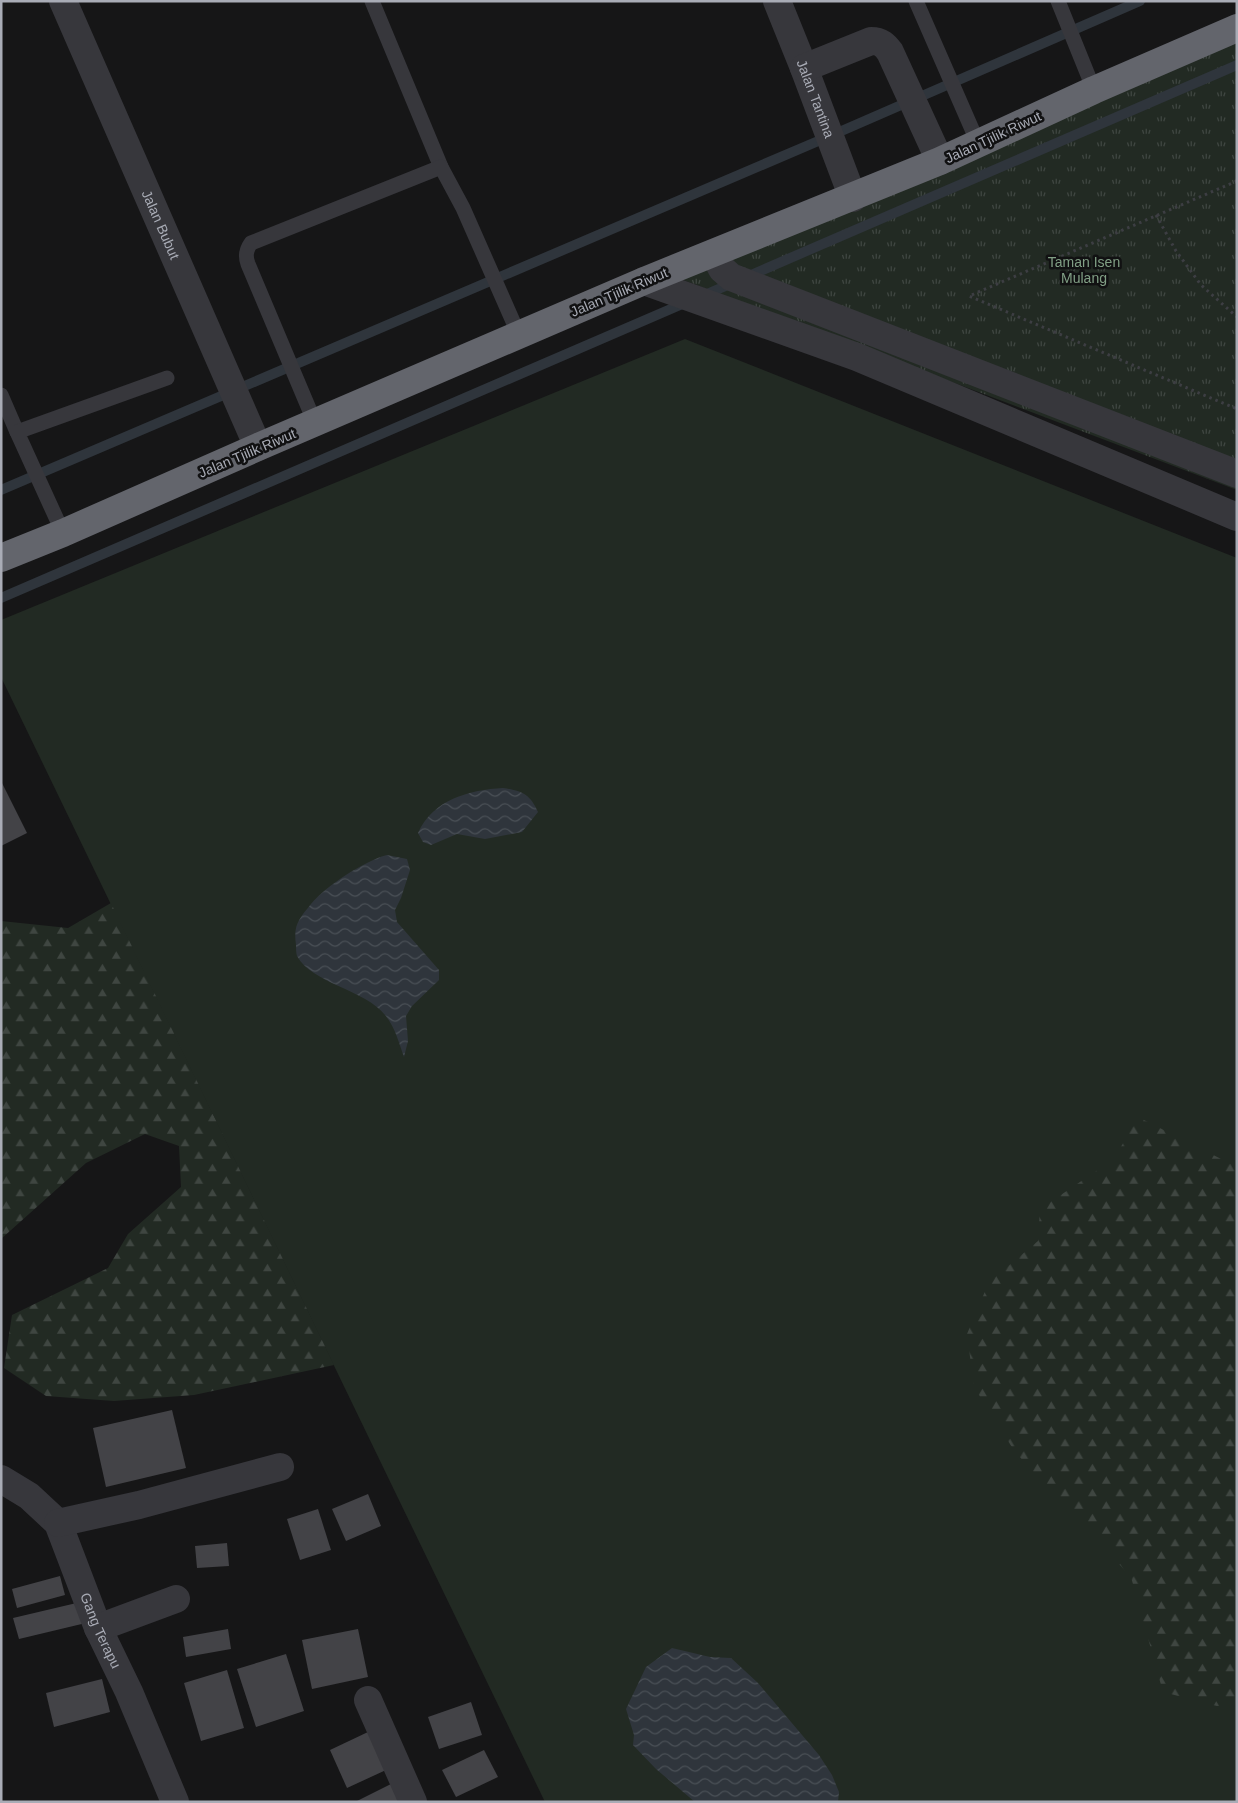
<svg xmlns="http://www.w3.org/2000/svg" width="1238" height="1803" viewBox="0 0 1238 1803" font-family="Arial,sans-serif">
<style>
.grass{fill:#222a23}
.forest{fill:url(#forest-firs)}
.park{fill:url(#park-tufts)}
.water{fill:url(#water-waves)}
.lines{fill:none;stroke-linecap:round;stroke-linejoin:round}
.stream{stroke:#2f353c;stroke-width:10}
.building{fill:#434347}
.path{stroke:#3d3e43;stroke-width:3;stroke-dasharray:2.5 4;stroke-linecap:butt}
.lane{stroke:#37373c;stroke-width:15}
.street{stroke:#37373c;stroke-width:28}
.highway{stroke:#63656c;stroke-width:28}
.labels{text-anchor:middle;dominant-baseline:central;stroke-width:5;stroke-linejoin:round;paint-order:stroke}
.street-label{font-size:14px;fill:#a9acb6;stroke:#111112}
.park-label{font-size:14px;fill:#819f85;stroke:#111112}
</style>
<defs>
<pattern id="forest-firs" width="22" height="20" patternUnits="userSpaceOnUse" patternTransform="scale(1.25)"><rect width="22" height="20" fill="#222a23"/><path d="M5 1l3.5 6h-7zM16 11l3.5 6h-7z" fill="#3f4641"/></pattern>
<pattern id="park-tufts" width="24" height="20" patternUnits="userSpaceOnUse" patternTransform="scale(1.25)"><rect width="24" height="20" fill="#222a23"/><path d="M3 7l-1-3M5 7V3M7 7l1-3M15 17l-1-3M17 17v-4M19 17l1-3" fill="none" stroke="#3f4641"/></pattern>
<pattern id="water-waves" width="16" height="10" patternUnits="userSpaceOnUse" patternTransform="scale(1.25)"><rect width="16" height="10" fill="#2f353c"/><path d="M0 5q4-4 8 0t8 0" fill="none" stroke="#4a5056"/></pattern>
</defs>
<rect width="100%" height="100%" fill="#161617"/>
<!-- grass -->
<path class="grass" d="M685,339L1237,558V1802H545L1,677V620Z"/>
<!-- forest -->
<g class="forest">
<path d="M111,903L334,1365L194,1395L114,1401L46,1396L4,1368L12,1315L108,1268L128,1234L181,1187L179,1146L145,1134L86,1163L1,1239V921L68,928Z"/>
<path d="M1138,1117L1237,1167V1703L1217,1706L1163,1692L1131,1577L1015,1452L974,1387L967,1334L989,1282L1038,1241L1040,1209L1114,1159Z"/>
</g>
<!-- park -->
<path class="park" d="M1237,40V490L678,278Z"/>
<!-- water -->
<g class="water">
<path d="M503,788C522,791 530,794 538,812L522,832L485,839L457,834L431,845L423,842L418,833C433,799 470,790 503,788Z"/>
<path d="M387,855L407,859L410,870L401,898L395,910L397,922L439,970V980L412,1006L406,1016L408,1041L404,1057C399,1043 395,1027 385,1015C366,990 311,983 297,956C296,953 296,948 296,945C293,925 299,919 311,904C326,886 364,861 387,855Z"/>
<path d="M672,1648L710,1657L731,1658L758,1683L819,1755L832,1775L839,1792L838,1802H695L656,1769L633,1745L634,1735L626,1709L646,1667Z"/>
</g>
<g class="lines">
<!-- stream -->
<g class="stream">
<path d="M700,297L1237,65"/>
<path d="M1,490L830,136L1140,1"/>
<path d="M1,598L687,302"/>
</g>
</g>
<!-- building -->
<g class="building">
<path d="M1,781L27,833L1,846Z"/>
<path d="M172,1410L186,1468L106,1487L93,1428Z"/>
<path d="M368,1494L381,1526L346,1541L332,1509Z"/>
<path d="M318,1509L331,1550L300,1560L287,1519Z"/>
<path d="M227,1543L229,1566L197,1568L195,1546Z"/>
<path d="M60,1576L65,1595L17,1608L12,1589Z"/>
<path d="M85,1601L90,1622L19,1639L13,1618Z"/>
<path d="M228,1629L231,1649L186,1657L183,1637Z"/>
<path d="M358,1629L368,1677L312,1689L302,1640Z"/>
<path d="M286,1654L304,1711L256,1727L237,1669Z"/>
<path d="M227,1670L244,1728L201,1741L184,1683Z"/>
<path d="M102,1679L110,1712L54,1727L46,1693Z"/>
<path d="M471,1702L482,1735L439,1749L428,1717Z"/>
<path d="M368,1732L386,1770L347,1788L330,1750Z"/>
<path d="M484,1750L498,1777L456,1797L442,1770Z"/>
<path d="M397,1781L407,1802H355Z"/>
</g>
<g class="lines">
<!-- path -->
<g class="path">
<path d="M1237,181L969,296L1237,409"/>
<path d="M1156,215L1176,251L1201,285L1237,317"/>
</g>
<!-- lane -->
<g class="lane">
<path d="M372,1L441,167"/>
<path d="M916,1L978,143"/>
<path d="M1058,1L1094,90"/>
<path d="M1,395L17,432"/>
<path d="M315,423L248,264C245,256 246,250 251,243L441,167L463,208L519,335"/>
<path d="M63,533L17,432L167,378"/>
</g>
<!-- street -->
<g class="street">
<path id="s1" d="M63,1L258,447"/>
<path id="s2" d="M777,1L804,68L853,198"/>
<path d="M804,68L871,41C881,41 885,45 890,52L940,161"/>
<path d="M714,253L722,269L731,277L1237,474"/>
<path d="M644,281L857,357L1237,517"/>
<path id="s3" d="M1,1479L29,1496L58,1523L98,1628L129,1692L175,1802"/>
<path d="M58,1523L139,1505L280,1467"/>
<path d="M98,1628L176,1599"/>
<path d="M368,1700L413,1802"/>
</g>
<!-- highway -->
<path class="highway" d="M1,558L63,533L258,447L644,281L940,161L1094,90L1237,28"/>
</g>
<g class="labels">
<!-- street labels -->
<g class="street-label">
<text stroke="none"><textPath href="#s2" startOffset="105">Jalan Tantina</textPath></text>
<text transform="translate(993 137) rotate(-25)">Jalan Tjilik Riwut</text>
<text stroke="none"><textPath href="#s1" startOffset="244">Jalan Bubut</textPath></text>
<text transform="translate(619 292) rotate(-23)">Jalan Tjilik Riwut</text>
<text transform="translate(247 453) rotate(-23)">Jalan Tjilik Riwut</text>
<text stroke="none"><textPath href="#s3" startOffset="188">Gang Terapu</textPath></text>
</g>
<!-- park labels -->
<g class="park-label">
<text x="1084" y="262">Taman Isen<tspan x="1084" dy="16">Mulang</tspan></text>
</g>
</g>
<!-- border -->
<rect width="1238" height="1803" fill="none" stroke="#a9acb6" stroke-width="5"/>
</svg>
